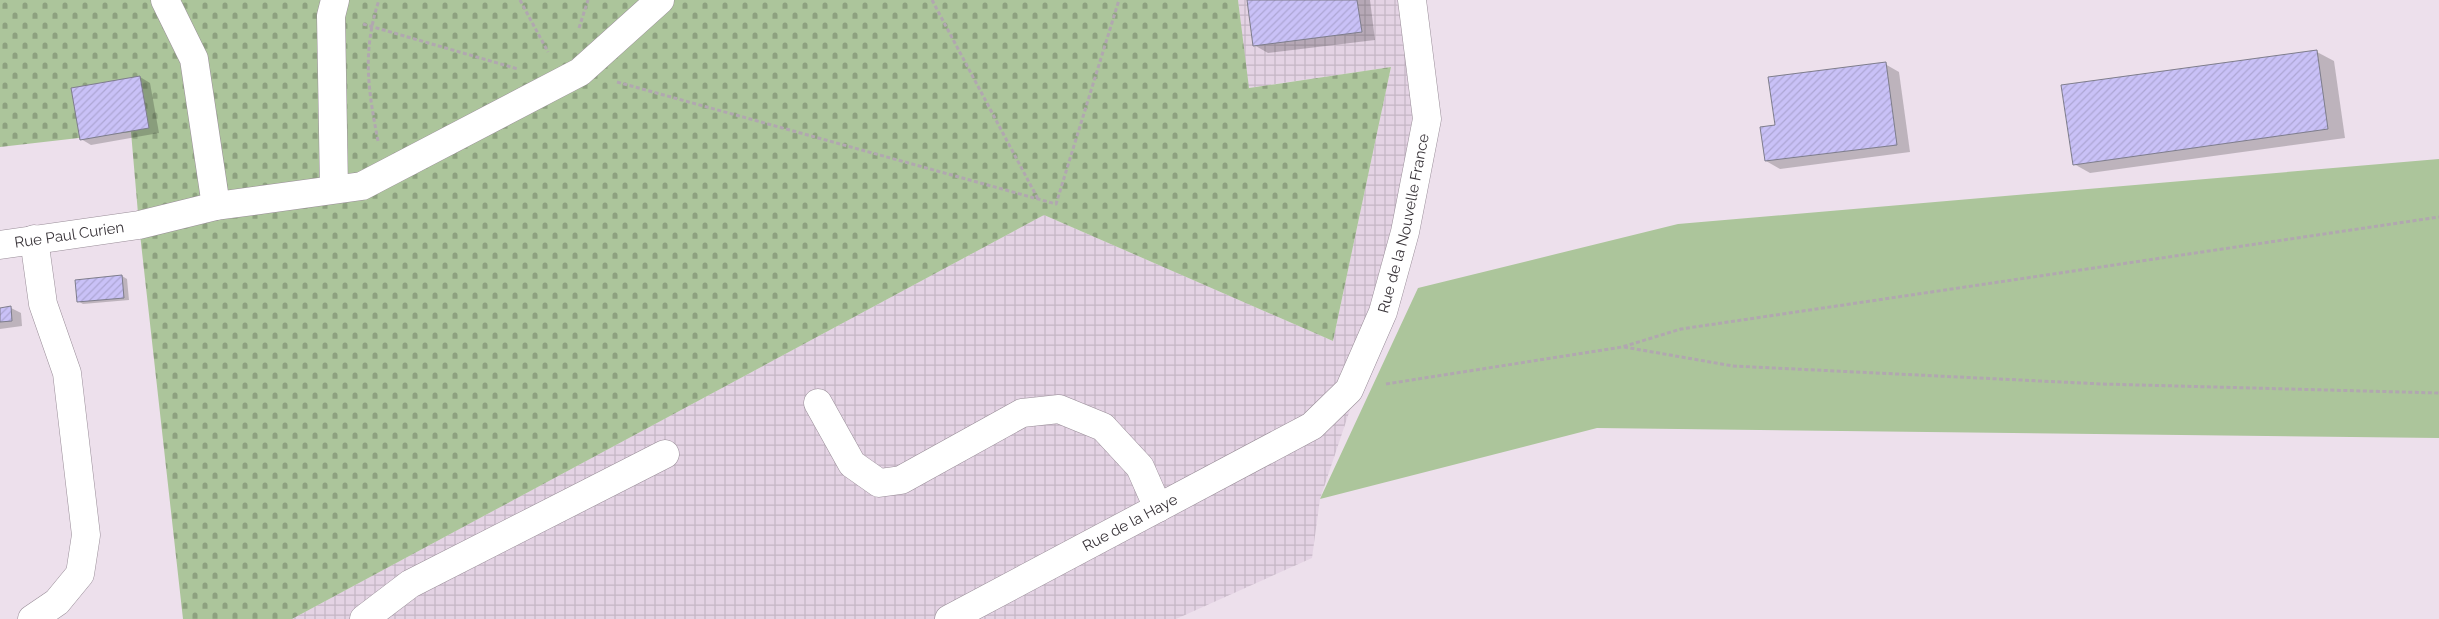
<svg xmlns="http://www.w3.org/2000/svg" width="2439" height="619" viewBox="0 0 2439 619" font-family="Raleway,sans-serif">
<style>
.industrial{fill:url(#industrial-grid)}
.grass{fill:#acc59b}
.cemetery{fill:url(#cemetery-stones)}
.shadow{fill:#0003}
.building{fill:url(#building-hatch);stroke:#7e7d8b}
.lines{fill:none;stroke-linecap:round;stroke-linejoin:round}
.minor-casing{stroke:#998d98;stroke-width:29}
.path{stroke:#b1a7b0;stroke-width:3;stroke-dasharray:4 2.5;stroke-linecap:butt}
.minor{stroke:#fff;stroke-width:28}
.labels{text-anchor:middle;dominant-baseline:central;stroke-width:4;stroke-linejoin:round;paint-order:stroke}
.street-label{font-size:15px;fill:#383338;stroke:#fff}
</style>
<defs>
<pattern id="industrial-grid" width="8" height="8" patternUnits="userSpaceOnUse" patternTransform="scale(1.25)"><rect width="8" height="8" fill="#e4d3e4"/><path d="M0 4h8M4 0v8" fill="none" stroke="#c4b6c4"/></pattern>
<pattern id="cemetery-stones" width="16" height="16" patternUnits="userSpaceOnUse" patternTransform="scale(1.25)"><rect width="16" height="16" fill="#acc59b"/><path d="M2 7V4a2 2 0 0 1 4 0v3zM10 15v-3a2 2 0 0 1 4 0v3z" fill="#8da17f"/></pattern>
<pattern id="building-hatch" width="6" height="6" patternUnits="userSpaceOnUse" patternTransform="scale(1.25)"><rect width="6" height="6" fill="#c9c1f7"/><path d="M-1 1l2-2M0 6l6-6M5 7l2-2" fill="none" stroke="#ada6d4"/></pattern>
</defs>
<rect width="100%" height="100%" fill="#ede0ec"/>
<!-- industrial -->
<path class="industrial" d="M1238,0H1410L1434,160L1320,499L1312,558L1176,619H292L1044,215L1333,341L1391,67L1248,88Z"/>
<!-- grass -->
<path class="grass" d="M2439,159V438L1597,428L1320,499L1418,288L1678,224Z"/>
<!-- cemetery -->
<path class="cemetery" d="M0,0H1238L1249,88L1391,67L1333,341L1044,215L292,619H183L139,225L131,132L0,147Z"/>
<!-- shadow -->
<g class="shadow">
<path d="M1248,0H1370L1375,40L1268,53L1254,45Z"/>
<path d="M2317,52L2334,61L2345,138L2090,173L2074,164Z"/>
<path d="M1885,64L1899,72L1910,152L1780,169L1766,161L1776,126Z"/>
<path d="M140,77L150,83L159,133L91,145L81,139Z"/>
<path d="M122,276L127,279L129,300L83,304L78,301Z"/>
<path d="M11,308L21,313L22,326L0,329V309Z"/>
</g>
<!-- building -->
<g class="building">
<path d="M1247,0H1357L1362,32L1253,46Z"/>
<path d="M2317,50L2328,129L2073,165L2061,85Z"/>
<path d="M1886,62L1897,145L1765,161L1760,127L1775,125L1768,77Z"/>
<path d="M140,76L149,128L80,140L71,88Z"/>
<path d="M122,275L124,298L77,302L75,280Z"/>
<path d="M11,306L12,321L0,322V308Z"/>
</g>
<g class="lines">
<!-- minor casing -->
<g class="minor-casing">
<g id="minor">
<path d="M165,0L194,59L216,206"/>
<path d="M334,189L331,16L335,0"/>
<path id="s1" d="M0,245L139,225L216,206L362,186L580,72L660,0"/>
<path d="M818,403L852,464L879,483L901,480L1022,413L1059,409L1103,427L1140,467L1158,508"/>
<path d="M32,619L57,602L80,574L86,535L67,373L43,304L34,239"/>
<path d="M364,619L410,584L665,454"/>
<path id="s2" d="M949,619L1312,426L1349,390L1383,312L1405,232L1427,119L1412,0"/>
</g>
</g>
<!-- path -->
<g class="path">
<path d="M520,0L548,52"/>
<path d="M932,0L1038,199"/>
<path d="M363,24L518,69"/>
<path d="M579,28L588,0"/>
<path d="M617,82L1056,204L1119,0"/>
<path d="M378,141C368,89 362,52 379,0"/>
<path d="M1624,347L1733,366L2102,384L2439,393"/>
<path d="M1386,384L1622,347L1681,329L2439,217"/>
</g>
<!-- minor -->
<use href="#minor" class="minor"/>
</g>
<g class="labels">
<!-- street labels -->
<g class="street-label">
<text stroke="none"><textPath href="#s2" startOffset="639">Rue de la Nouvelle France</textPath></text>
<text stroke="none"><textPath href="#s1" startOffset="70">Rue Paul Curien</textPath></text>
<text stroke="none"><textPath href="#s2" startOffset="205">Rue de la Haye</textPath></text>
</g>
</g>
</svg>
